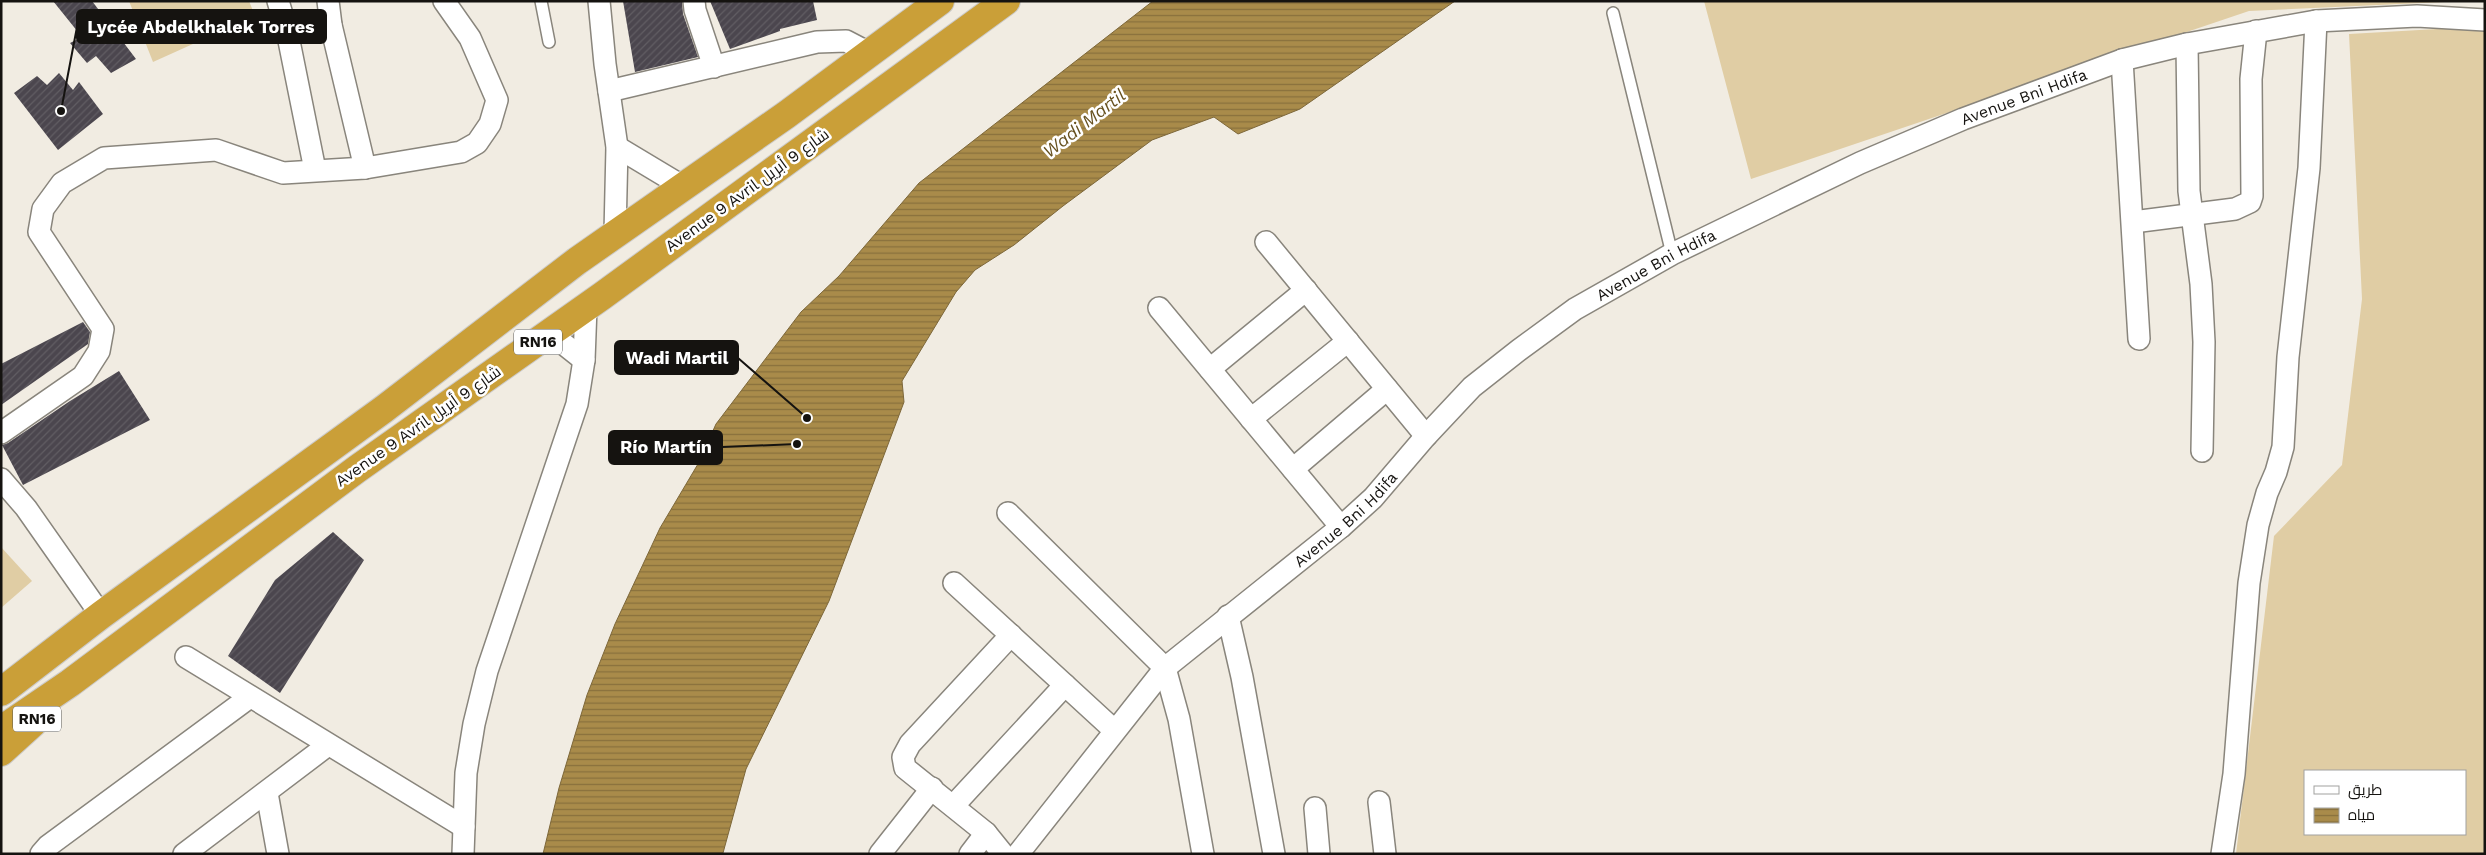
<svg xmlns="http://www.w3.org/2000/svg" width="2486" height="855" viewBox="0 0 2486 855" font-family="'Work Sans',Cairo,sans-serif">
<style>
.grass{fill:#e0cda4;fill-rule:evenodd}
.water{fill:url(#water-rules);stroke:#7d6739}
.building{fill:url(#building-hatch)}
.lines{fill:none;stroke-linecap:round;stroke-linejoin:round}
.lane-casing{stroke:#89857c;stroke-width:14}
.street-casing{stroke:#89857c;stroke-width:24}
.highway-casing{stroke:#cccbca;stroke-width:30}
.lane{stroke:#fff;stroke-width:11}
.street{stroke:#fff;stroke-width:21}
.highway{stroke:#ca9f38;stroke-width:28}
.labels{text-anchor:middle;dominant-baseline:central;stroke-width:5;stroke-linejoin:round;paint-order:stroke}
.shield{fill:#fff;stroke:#5b5a58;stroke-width:1}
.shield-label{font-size:15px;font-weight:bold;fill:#151310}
.street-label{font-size:16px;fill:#151310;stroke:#fff}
.water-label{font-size:18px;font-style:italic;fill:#67511f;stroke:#fff}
.leader{fill:none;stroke:#151310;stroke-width:2}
.callout-dot{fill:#151310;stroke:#fff;stroke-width:2}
.callout{fill:#151310;stroke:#151310;stroke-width:2}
.callout-label{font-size:18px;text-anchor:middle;font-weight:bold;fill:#fff}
</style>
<defs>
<pattern id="water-rules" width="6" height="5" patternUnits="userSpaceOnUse" patternTransform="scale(1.25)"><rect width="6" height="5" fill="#a98b4a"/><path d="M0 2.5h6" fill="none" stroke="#88703c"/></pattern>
<pattern id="building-hatch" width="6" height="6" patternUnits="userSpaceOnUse" patternTransform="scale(1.25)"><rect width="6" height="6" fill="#4b464e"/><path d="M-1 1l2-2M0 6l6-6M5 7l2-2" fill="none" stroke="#615d63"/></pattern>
</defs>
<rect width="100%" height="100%" fill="#f1ece2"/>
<!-- grass -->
<g class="grass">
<path d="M129,1H249L255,16L153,62Z"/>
<path d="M1704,1H2466L2249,11L1751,179Z"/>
<path d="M2472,27L2485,30V854H2236L2274,536L2342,465L2362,299L2349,34ZM2305,771H2465V834H2305Z"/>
<path d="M1,547L32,581L1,608Z"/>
</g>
<!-- water -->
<path class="water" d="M1153,1H1455L1300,109L1238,134L1214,117L1152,140L1063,206L1014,245L975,270L956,292L902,381L904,402L829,601L746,769L723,853L543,854L559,788L587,695L615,624L660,528L698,464L716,424L801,312L839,276L919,183Z"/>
<!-- building -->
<g class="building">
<path d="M53,1H92L136,59L111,73L96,56L87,63L70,43L82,37Z"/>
<path d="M623,1H682L683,14L698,57L635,72Z"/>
<path d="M710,1H813L817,20L780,29V31L730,49Z"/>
<path d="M59,73L73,90L79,82L103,114L58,150L14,93L37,76L47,85Z"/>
<path d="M83,322L90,332L88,344L1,405V364Z"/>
<path d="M119,371L150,420L23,485L2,445L8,443L70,401Z"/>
<path d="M333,532L364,560L280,693L228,656L275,580Z"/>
</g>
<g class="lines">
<!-- lane casing -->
<g class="lane-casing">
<g id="lane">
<path d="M541,1L549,42"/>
<path d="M1613,13L1672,254"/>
</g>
</g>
<!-- street casing -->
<g class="street-casing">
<g id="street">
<path d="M278,1L287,31L315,170"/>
<path d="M328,1L331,25L365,168"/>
<path d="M599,1L605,64L617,147L615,233"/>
<path d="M694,1L695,10L714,67"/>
<path d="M287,31L331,25"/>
<path d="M2187,44L2189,191L2201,284L2204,342L2202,451"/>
<path d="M2122,60L2139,339"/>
<path d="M609,91L817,42L846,41L869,53"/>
<path d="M617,147L682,186"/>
<path d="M2133,222L2235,209L2250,202L2252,196L2251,79L2256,31"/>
<path d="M1266,242L1426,436"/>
<path d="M1159,308L1341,527"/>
<path d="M550,333L584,360"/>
<path d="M1210,369L1306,290"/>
<path d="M1251,419L1348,341"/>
<path d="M1,433L83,376L99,351L103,329L39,232L43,209L62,183L104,158L216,150L283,173L365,168L461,152L477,143L490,124L497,100L470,38L444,1"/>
<path d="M1293,469L1387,389"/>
<path d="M1,479L26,508L101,615"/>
<path d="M1008,513L1165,668L1179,719L1203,854"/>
<path d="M954,583L1114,730"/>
<path d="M1228,616L1242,677L1274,854"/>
<path d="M186,657L464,827"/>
<path d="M267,793L278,854"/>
<path d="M1379,802L1385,854"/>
<path d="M954,805L1065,685"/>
<path d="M1315,808L1319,854"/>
<path d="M41,854L48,846L250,697"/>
<path d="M184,854L328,745"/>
<path d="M463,854L466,773L474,724L487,671L577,404L584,360L586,307"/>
<path d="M880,854L932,788"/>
<path d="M970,854L986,833"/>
<path d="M1003,854L986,833L905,768L903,757L910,744L1011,635"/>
<path id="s1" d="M1018,854L1165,668L1341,527L1373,498L1426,436L1472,387L1519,350L1575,309L1672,254L1860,163L1963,119L2122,60L2187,44L2316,21L2417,16L2485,20"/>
<path d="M2222,854L2234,774L2249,583L2258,525L2267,493L2276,472L2283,447L2288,357L2309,168L2316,21"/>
</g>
</g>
<!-- highway casing -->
<g class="highway-casing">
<g id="highway">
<path d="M1,692L101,615L384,409L577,261L786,115L940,1"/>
<path d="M1,730L70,683L357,469L602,296L1006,1"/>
<path d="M1,752L33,723"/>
</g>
</g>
<!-- lane -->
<use href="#lane" class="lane"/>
<!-- street -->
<use href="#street" class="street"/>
<!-- highway -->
<use href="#highway" class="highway"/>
</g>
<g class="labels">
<!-- shield labels -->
<g class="shield">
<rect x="514" y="329.5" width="48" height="25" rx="4"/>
<rect x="13" y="706.5" width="48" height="25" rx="4"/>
</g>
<g class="shield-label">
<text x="538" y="342">RN16</text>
<text x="37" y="719">RN16</text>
</g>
<!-- street labels -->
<g class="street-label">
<text stroke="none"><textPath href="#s1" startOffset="1281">Avenue Bni Hdifa</textPath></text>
<text transform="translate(747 190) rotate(-36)">Avenue 9 Avril شارع 9 أبريل</text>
<text stroke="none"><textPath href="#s1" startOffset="876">Avenue Bni Hdifa</textPath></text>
<text transform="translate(418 426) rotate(-35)">Avenue 9 Avril شارع 9 أبريل</text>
<text stroke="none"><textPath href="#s1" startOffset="471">Avenue Bni Hdifa</textPath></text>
</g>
<!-- water labels -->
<g class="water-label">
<text transform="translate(1084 123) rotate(-38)">Wadi Martil</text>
</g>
</g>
<!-- callouts -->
<path class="leader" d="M61 111L77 27M807 418L738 358M797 444L722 447"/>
<g class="callout-dot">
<circle cx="61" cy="111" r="5"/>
<circle cx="807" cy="418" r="5"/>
<circle cx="797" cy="444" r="5"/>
</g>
<g class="callout">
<rect x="77" y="10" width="249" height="33" rx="5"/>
<rect x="615" y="341" width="123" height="33" rx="5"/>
<rect x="609" y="431" width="113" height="33" rx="5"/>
</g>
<g class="callout-label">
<text x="201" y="33">Lycée Abdelkhalek Torres</text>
<text x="677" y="364">Wadi Martil</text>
<text x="666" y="453">Río Martín</text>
</g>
<!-- border -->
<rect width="2486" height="855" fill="none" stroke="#151310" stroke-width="5"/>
<!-- legend -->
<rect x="2304" y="770" width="162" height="65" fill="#ffffff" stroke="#a1a19f"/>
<rect x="2314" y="786" width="25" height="8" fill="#ffffff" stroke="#a1a19f"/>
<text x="2348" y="795" font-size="15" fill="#151310">طريق</text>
<rect x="2314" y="808" width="25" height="15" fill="url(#water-rules)" stroke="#a1a19f"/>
<text x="2348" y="820" font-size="15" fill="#151310">مياه</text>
</svg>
